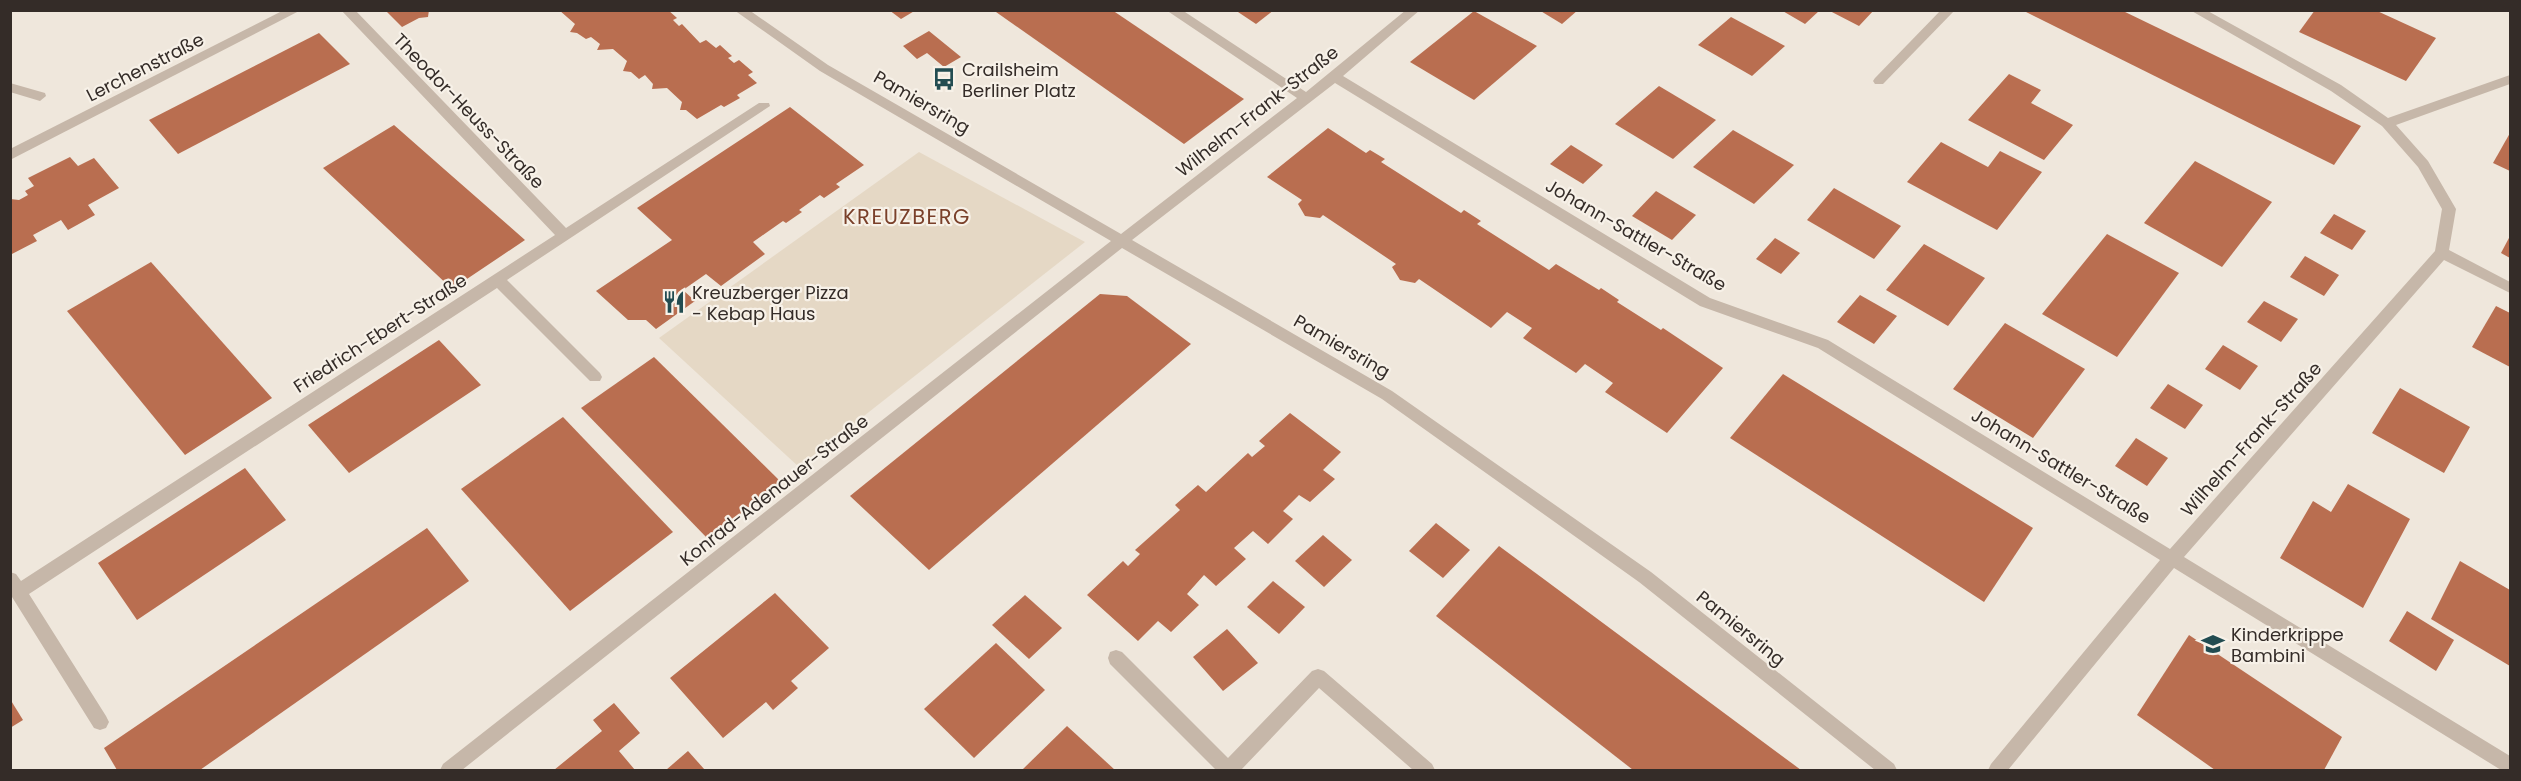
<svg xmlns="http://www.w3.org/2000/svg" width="2521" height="781" viewBox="0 0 2521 781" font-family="Poppins,sans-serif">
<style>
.plaza{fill:#e5d8c5}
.building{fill:#b96e50}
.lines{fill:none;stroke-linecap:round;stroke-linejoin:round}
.minor{fill:#c6b7a9;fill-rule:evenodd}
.labels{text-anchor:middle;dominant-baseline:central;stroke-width:4.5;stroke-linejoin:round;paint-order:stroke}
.street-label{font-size:18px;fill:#342c28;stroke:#f7f1e8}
.poi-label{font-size:18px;fill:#342c28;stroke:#f7f1e8;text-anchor:start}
.quarter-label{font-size:21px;letter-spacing:1.5px;fill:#7a402a;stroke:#f7f1e8}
</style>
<rect width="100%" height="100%" fill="#efe7dc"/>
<!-- plaza -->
<path class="plaza" d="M919,152L1085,242L799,467L659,338Z"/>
<!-- building -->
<g class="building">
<path d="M385,10H429L428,17L419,18L402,27Z"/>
<path d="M559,10H668L677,18L673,20L679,26L682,24L700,43L706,40L716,48L720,45L732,56L728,58L734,63L739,60L753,72L748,75L757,83L737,95L740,98L724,107L721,105L697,119L686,110H680L682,102L667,88L652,89L653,84L645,75L639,79L631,72L623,71L627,61L613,49L597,50L600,44L591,37L586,39L577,33L570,32L575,24Z"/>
<path d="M889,10H916L901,19Z"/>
<path d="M999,10H1112L1244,99L1184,144L996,12Z"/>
<path d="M1235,10H1274L1256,24Z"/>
<path d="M1539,10H1578L1562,24Z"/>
<path d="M1781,10H1820L1805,24Z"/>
<path d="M1828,10H1874L1859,26Z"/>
<path d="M2022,10H2121L2361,126L2334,165Z"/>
<path d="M2315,10H2375L2436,38L2406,81L2299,32Z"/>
<path d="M1474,11L1537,46L1474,100L1410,62Z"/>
<path d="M1731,17L1785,46L1752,76L1698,45Z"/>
<path d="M929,31L961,57L944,67L927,53L917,59L903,46Z"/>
<path d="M319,33L350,64L178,154L149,120Z"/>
<path d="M2009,74L2041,90L2031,103L2073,125L2044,160L1968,120Z"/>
<path d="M1659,86L1716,120L1673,159L1615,124Z"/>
<path d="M790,107L864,165L836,184L840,187L824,198L820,195L799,210L802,212L786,223L783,221L753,242L765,254L721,286L706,274L683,290L695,301L656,329L646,320H628L596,291L672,240L637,208Z"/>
<path d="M394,125L444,169L525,240L452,289L323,168Z"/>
<path d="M1328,128L1366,153L1370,150L1385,159L1381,162L1461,213L1464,210L1481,221L1477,224L1549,270L1556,264L1599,290L1601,288L1619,300L1617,302L1661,330L1663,328L1723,368L1667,433L1605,392L1613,383L1585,364L1576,373L1523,338L1532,328L1507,312L1491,328L1419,279L1415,283L1400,280L1392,267L1396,264L1323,215L1320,218L1305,216L1298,204L1302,200L1267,177Z"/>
<path d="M1733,130L1794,165L1754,204L1693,167Z"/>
<path d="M2510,133V171L2493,163Z"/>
<path d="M1941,142L1988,167L2000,151L2042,172L1997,230L1907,182Z"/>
<path d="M1571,145L1603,165L1583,184L1550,164Z"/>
<path d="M70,157L78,166L94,158L119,188L88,205L95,215L68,230L61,220L33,235L37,241L10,255V199L19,200L28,195L25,191L34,186L28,178Z"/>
<path d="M2195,161L2272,202L2222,267L2144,223Z"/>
<path d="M1834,188L1901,226L1874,259L1807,220Z"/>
<path d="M1656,191L1696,215L1672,240L1632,216Z"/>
<path d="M2334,214L2366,231L2352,250L2320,233Z"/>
<path d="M2107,234L2179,273L2117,357L2042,314Z"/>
<path d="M2510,236V258L2501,253Z"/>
<path d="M1775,238L1800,253L1781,274L1756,259Z"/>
<path d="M1924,244L1985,278L1948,326L1886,290Z"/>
<path d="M2305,256L2339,275L2324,296L2290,277Z"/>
<path d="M151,262L272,398L185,455L67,311Z"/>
<path d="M1100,294L1127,296L1191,344L929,570L850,496Z"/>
<path d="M1860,295L1897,316L1874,344L1837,322Z"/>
<path d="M2264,301L2298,319L2281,342L2247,322Z"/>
<path d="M2496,306L2510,313V367L2472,347Z"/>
<path d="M2005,323L2085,369L2033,438L1953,389Z"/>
<path d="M439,340L481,385L349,473L308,425Z"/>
<path d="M2223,345L2258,366L2240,390L2205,369Z"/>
<path d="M654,357L781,482L708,539L581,408Z"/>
<path d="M1783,374L2033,528L1984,602L1730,438Z"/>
<path d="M2168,384L2203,405L2185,429L2150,408Z"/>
<path d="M2400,388L2470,427L2444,473L2372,433Z"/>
<path d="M1290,413L1341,452L1323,470L1335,479L1310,502L1299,495L1283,511L1293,519L1268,544L1253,531L1234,548L1246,559L1216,586L1204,575L1187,594L1199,605L1171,632L1158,621L1138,641L1087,595L1123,561L1128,566L1140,554L1135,550L1180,510L1175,505L1198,485L1206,492L1248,453L1252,457L1265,446L1259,441Z"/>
<path d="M563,417L673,532L570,611L461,489Z"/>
<path d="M2136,438L2168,458L2147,486L2115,466Z"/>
<path d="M245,468L286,520L137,620L98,563Z"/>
<path d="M2348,484L2410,519L2363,608L2280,558L2313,501L2331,512Z"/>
<path d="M1436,523L1470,550L1443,578L1409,551Z"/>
<path d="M427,528L469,581L200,770H117L104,748Z"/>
<path d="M1323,535L1352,560L1324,587L1295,561Z"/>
<path d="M1499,546L1541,577L1801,770H1633L1436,616Z"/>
<path d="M2460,561L2510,590V666L2431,619Z"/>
<path d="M1273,581L1305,607L1279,634L1247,607Z"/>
<path d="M775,593L829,648L791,681L798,688L773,710L766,702L723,738L670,678Z"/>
<path d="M1025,595L1062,628L1029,659L992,625Z"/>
<path d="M2407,611L2454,640L2436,671L2389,641Z"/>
<path d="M1227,629L1258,663L1223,691L1193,657Z"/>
<path d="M2189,635L2342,737L2324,770H2215L2137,715Z"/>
<path d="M996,643L1045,690L974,758L924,709Z"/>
<path d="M10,699L23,720L10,728Z"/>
<path d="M614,703L640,733L619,751L635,770H554L602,731L593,720Z"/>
<path d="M1067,726L1115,770H1022Z"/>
<path d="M688,751L705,770H666Z"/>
</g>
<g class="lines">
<!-- minor -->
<g class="minor">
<path d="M284,10H301L10,160V149Z"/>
<path d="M341,10H355L566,228L759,103H769L770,106L507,280L600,373L602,377L600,381H590L497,288L29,594L106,716L109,722L106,728L100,730L94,728L12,597L10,572L16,574L21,581L555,235Z"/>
<path d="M734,10H749L828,65L1121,234L1297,98L1166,10H1182L1306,92L1406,10H1420L1343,76L1710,298L1828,340L2170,549L2435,251L2442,209L2418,167L2382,126L2331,91L2190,10H2206L2341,85L2388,118L2510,75V84L2396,125L2428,161L2456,209L2449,250L2510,282V293L2444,260L2184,557L2510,756V770H2501L2174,568L2008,770H1988L1991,764L2160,560L1818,348L1700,306L1335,83L1132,240L1392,391L1651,572L1894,764L1897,770H1875L1639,582L1382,399L1122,248L462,770H440L443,764L1111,241L820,71Z"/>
<path d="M1941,10H1955L1883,84H1875L1873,81L1875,78Z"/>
<path d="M10,83L45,93L46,96L40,101L10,92Z"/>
<path d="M1116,650L1122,652L1228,758L1312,671L1318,669L1324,671L1432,764L1435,770H1413L1319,688L1241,770H1216L1110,664L1108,658L1110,652Z"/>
</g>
</g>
<!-- icons -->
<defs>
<g id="bus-bare" transform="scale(1.8)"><path d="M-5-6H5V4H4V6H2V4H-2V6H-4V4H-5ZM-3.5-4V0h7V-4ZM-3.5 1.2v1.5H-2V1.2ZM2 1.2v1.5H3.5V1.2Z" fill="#224c51" stroke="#f7f1e8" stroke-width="2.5" paint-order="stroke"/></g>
<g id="restaurant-bare" transform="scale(1.8)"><path d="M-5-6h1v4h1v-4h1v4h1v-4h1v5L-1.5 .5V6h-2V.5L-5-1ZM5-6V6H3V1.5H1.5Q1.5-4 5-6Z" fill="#224c51" stroke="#f7f1e8" stroke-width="2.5" paint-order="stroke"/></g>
<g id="school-bare" transform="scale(1.8)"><path d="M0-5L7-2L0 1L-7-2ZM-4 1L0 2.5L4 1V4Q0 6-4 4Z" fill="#224c51" stroke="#f7f1e8" stroke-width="2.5" paint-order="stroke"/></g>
</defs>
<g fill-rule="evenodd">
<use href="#bus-bare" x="944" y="79"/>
<use href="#restaurant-bare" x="674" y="302"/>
<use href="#school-bare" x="2213" y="644"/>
</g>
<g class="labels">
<!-- street labels -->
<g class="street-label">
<text transform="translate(145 67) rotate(-27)">Lerchenstraße</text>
<text transform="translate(922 102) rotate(30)">Pamiersring</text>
<text transform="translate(469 111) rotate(46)">Theodor-Heuss-Straße</text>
<text transform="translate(1257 111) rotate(-38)">Wilhelm-Frank-Straße</text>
<text transform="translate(1636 235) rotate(30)">Johann-Sattler-Straße</text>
<text transform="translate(380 333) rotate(-33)">Friedrich-Ebert-Straße</text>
<text transform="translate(1342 346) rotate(30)">Pamiersring</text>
<text transform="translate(2251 439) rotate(-48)">Wilhelm-Frank-Straße</text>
<text transform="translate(2061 466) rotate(31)">Johann-Sattler-Straße</text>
<text transform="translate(774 490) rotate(-38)">Konrad-Adenauer-Straße</text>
<text transform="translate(1741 628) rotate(39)">Pamiersring</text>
</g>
<!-- poi labels -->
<g class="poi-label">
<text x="962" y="69">Crailsheim<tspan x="962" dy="21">Berliner Platz</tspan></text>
<text x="692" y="292">Kreuzberger Pizza<tspan x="692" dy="21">- Kebap Haus</tspan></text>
<text x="2231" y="634">Kinderkrippe<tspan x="2231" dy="21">Bambini</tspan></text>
</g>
<!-- quarter labels -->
<g class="quarter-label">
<text x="907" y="216">KREUZBERG</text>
</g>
</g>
<!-- border -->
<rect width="2521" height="781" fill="none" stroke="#342c28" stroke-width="24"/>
</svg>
